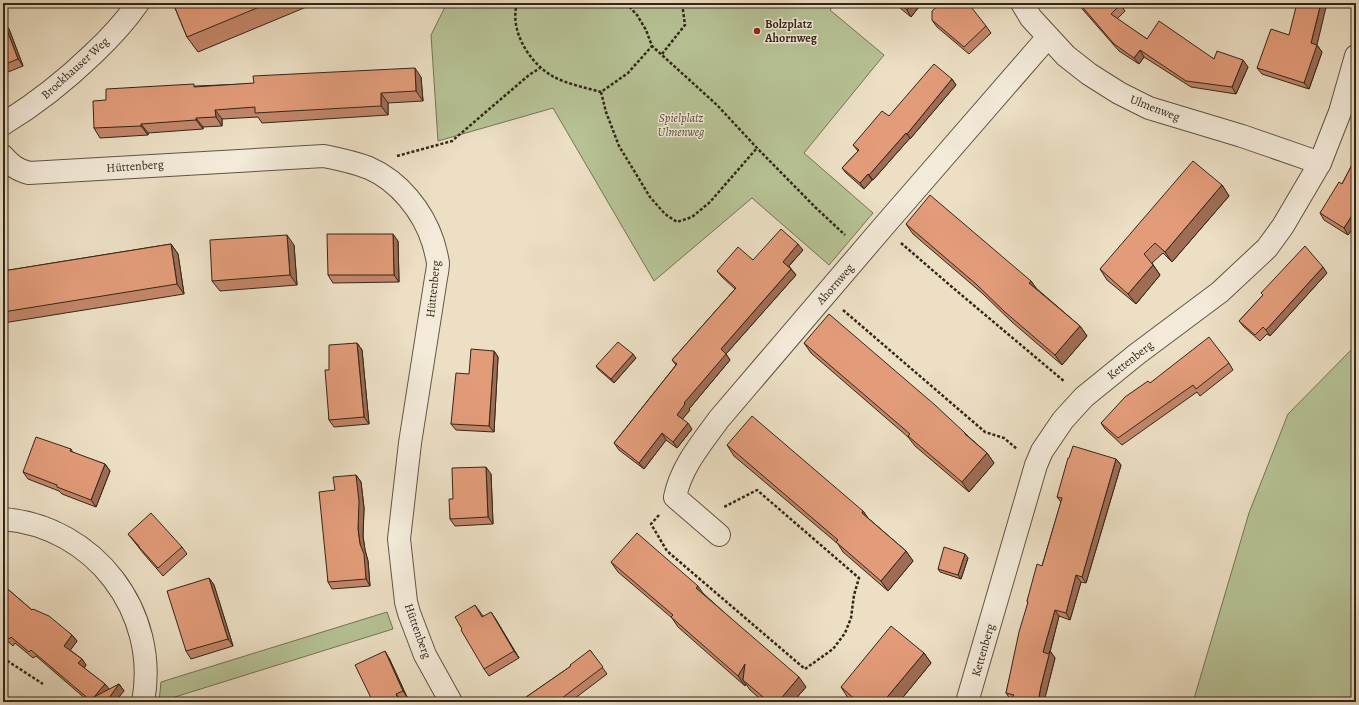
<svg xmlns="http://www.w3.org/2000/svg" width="1359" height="705" viewBox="0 0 1359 705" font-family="Alegreya,serif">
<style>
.green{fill:#b6c295;stroke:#747457}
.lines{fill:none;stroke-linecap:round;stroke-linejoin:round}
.minor-casing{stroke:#615444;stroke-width:24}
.path{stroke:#332619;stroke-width:2.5;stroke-dasharray:3 2;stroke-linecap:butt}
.minor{stroke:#f3ead9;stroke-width:22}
.wall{fill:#c38669;stroke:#332619}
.shaded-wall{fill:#9f6d55;stroke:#332619}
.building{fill:#e39c7a;stroke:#332619}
.poi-dot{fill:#8f2418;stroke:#f3ead9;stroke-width:1.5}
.labels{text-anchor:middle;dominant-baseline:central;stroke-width:3;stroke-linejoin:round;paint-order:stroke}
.poi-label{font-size:12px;font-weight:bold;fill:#332619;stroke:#f3ead9;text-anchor:start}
.street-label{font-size:12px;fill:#332619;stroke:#f3ead9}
.park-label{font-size:12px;font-style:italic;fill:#544d38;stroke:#f3ead9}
</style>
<rect width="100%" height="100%" fill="#ecdfc4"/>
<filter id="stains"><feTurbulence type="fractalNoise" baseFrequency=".005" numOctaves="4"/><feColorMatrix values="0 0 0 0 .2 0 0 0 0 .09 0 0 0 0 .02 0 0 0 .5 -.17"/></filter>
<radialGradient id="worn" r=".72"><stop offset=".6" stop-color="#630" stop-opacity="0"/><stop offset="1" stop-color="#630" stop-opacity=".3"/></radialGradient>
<!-- green -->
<g class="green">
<path d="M447,3H835L830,10L884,55L804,153L873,213L829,265L752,198L654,281L553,108L438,141L431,35Z"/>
<path d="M1356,345V702H1193L1249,513L1288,414Z"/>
<path d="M387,612L393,629L159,702L161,682Z"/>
</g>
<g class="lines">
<!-- minor casing -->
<g class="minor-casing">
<g id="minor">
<path d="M1022,3L1031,18L1066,56L1089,74L1119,93L1149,108L1242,136L1320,163"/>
<path d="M3,124C36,104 65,81 93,54C110,38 125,22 138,3"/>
<path d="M3,156C11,165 17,170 29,173L324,156C339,159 354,162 369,168C399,181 423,211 433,242C435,249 437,256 438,263C438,268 437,273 436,278L410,443L399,539L406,602L409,613L425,655L451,702"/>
<path d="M3,519C94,526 160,612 143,702"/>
<path d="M719,535L675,497C681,467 701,444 719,419L883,227L1048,37"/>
<path d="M967,702L1036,465L1042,451L1063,420L1084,397L1137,354L1220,292L1267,248L1283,226L1320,163L1340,112L1356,56"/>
</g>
</g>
<!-- path -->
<g class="path">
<path d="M517,3C509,31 530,64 554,77C567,84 587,88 601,92L628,73L652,46"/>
<path d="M626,3L637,15L646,30L652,46L717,105L757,148L815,207L845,235"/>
<path d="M662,54L685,25L682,3"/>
<path d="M601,92L606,112L619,146L650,197L665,214L677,222L692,217L710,202L757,148"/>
<path d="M397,156L452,141L529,75L540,68"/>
<path d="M901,243L952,287L1065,382"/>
<path d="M843,310L985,432L1004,438L1017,449"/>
<path d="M659,515L651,524L667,551L805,669L833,649L845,633L851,618L854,595L859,578L757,490L724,507"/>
<path d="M3,658L43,684"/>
</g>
<!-- minor -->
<use href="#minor" class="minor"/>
</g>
<!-- wall -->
<g class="wall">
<path d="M58,3H65L61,7Z"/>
<path d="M173,3H316L198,52L187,37Z"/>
<path d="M894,3H922L911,17Z"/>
<path d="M1077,3H1119L1125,11L1117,19L1147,39L1214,59L1248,67L1236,94L1191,87L1144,57L1139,64L1119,51Z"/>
<path d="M932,20L986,26L991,33L969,54L937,27Z"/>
<path d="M3,23L9,29L23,66L3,74Z"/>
<path d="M1317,45L1322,52L1309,89L1262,74L1257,68Z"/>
<path d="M421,77L423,101L388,103V115L262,123L258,117L222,119V126L203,127V129L148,133V135L100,138L94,128L106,100L196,86Z"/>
<path d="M952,79L956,85L910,139V138L873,180H872L864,189L846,173L842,168L858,151L853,145L889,116Z"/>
<path d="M1356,157V223L1348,235L1324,220L1320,213L1342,184Z"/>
<path d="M1222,185L1229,196L1172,262L1163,253L1152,263L1160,275L1136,304L1107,280L1100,269Z"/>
<path d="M906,224L1031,281L1036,288L1080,326L1087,336L1062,365L1012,322L983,294L913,234Z"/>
<path d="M398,241L399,282L333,283L328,275Z"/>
<path d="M171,244L178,254L184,294L3,323V271Z"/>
<path d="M294,245L297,285L220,291L212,281Z"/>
<path d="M803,250L789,266L796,275L726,354L730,360L689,409L690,410L682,419L692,429L677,448L666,440L644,469L619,450L614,443L676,365L672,360L735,289L722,277L717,271L753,260Z"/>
<path d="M1327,273L1270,336L1267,334L1260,341L1244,327L1239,321L1263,295L1261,293Z"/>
<path d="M357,343L362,350L369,424L334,427L329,420V370Z"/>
<path d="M804,343L965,433L969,437L987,453L994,463L969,492L915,446L908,437L811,353Z"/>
<path d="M494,351L498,357L494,432L456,430L451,424L469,374Z"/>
<path d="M636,358L614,383L598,369L596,366Z"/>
<path d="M1229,363L1233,370L1200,396L1197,392L1122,445L1105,429L1101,423L1150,383Z"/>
<path d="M727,445L863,511L868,518L906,551L913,561L888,591L843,552L838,544L734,456Z"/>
<path d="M71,449L73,453L105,464L110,471L96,507L62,494L59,491L28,479L23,472Z"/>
<path d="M1116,459L1121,465L1086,583L1081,582L1070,620L1059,616L1050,652V651L1055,658L1046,693L1010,699L1006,693L1028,603L1027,601L1042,566L1061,502L1057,497Z"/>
<path d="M491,474L493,524L455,526L450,519L453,499Z"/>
<path d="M356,475L361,482L364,508L363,536L365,550L368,561L370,586L332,589L328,582L335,490Z"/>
<path d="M128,534L182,547L187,554L163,576L144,554Z"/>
<path d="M968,558L961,579L940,572L938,569Z"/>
<path d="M611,562L704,594L806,687L793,702H764L750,690L746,684L745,686L678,627L672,618L618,572Z"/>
<path d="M209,578L214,585L233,646L191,659L186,651Z"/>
<path d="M3,585L32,610L72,635L77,641L70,650L82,659L86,665L84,668L105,684L109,690L119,684L124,691L88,701L36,656L33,658L15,643L13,646L3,637Z"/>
<path d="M475,605L483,616L495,618L519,658L489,676L484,669Z"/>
<path d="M590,650L607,674L570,702H519L571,666Z"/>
<path d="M924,653L931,663L899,702H853L848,698L841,687Z"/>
<path d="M389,658L407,697L401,700L373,702Z"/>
</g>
<!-- shaded-wall -->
<g class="shaded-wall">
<path d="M912,3H922L911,17L907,10Z"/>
<path d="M1321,3H1327L1317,45L1322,52L1309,89L1304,83L1311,43Z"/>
<path d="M4,22L9,29L23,66L18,59Z"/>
<path d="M1140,50L1144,57L1139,64L1134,58Z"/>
<path d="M1243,60L1248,67L1236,94L1232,87Z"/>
<path d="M415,68L421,77L423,101L416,91Z"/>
<path d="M952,79L956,85L910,139L907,134Z"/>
<path d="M381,93L388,103V115L381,106Z"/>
<path d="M215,110L222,119V126L216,117Z"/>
<path d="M196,118L203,127V129L196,120Z"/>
<path d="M141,124L148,133V135L141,126Z"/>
<path d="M906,133L910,138L873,180L869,175Z"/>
<path d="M868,174L872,180L864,189L860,183Z"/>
<path d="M1222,185L1229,196L1172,262L1165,252Z"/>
<path d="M1356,209V223L1348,235L1344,228Z"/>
<path d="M393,234L398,241L399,282L394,275Z"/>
<path d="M287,235L294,245L297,285L290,275Z"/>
<path d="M171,244L178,254L184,294L177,284Z"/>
<path d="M798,244L803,250L787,268L783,262Z"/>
<path d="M1153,265L1160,275L1136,304L1128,294Z"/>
<path d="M1323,267L1327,273L1270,336L1266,330Z"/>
<path d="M791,269L796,275L726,354L730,360L689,409L690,410L681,421L677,415L684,403L721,349Z"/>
<path d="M1031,281L1038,291L1029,283Z"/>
<path d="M1080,326L1087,336L1062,365L1055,355Z"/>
<path d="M357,343L362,350L369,424L364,417Z"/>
<path d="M494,351L498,357L494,432L489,426Z"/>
<path d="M633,354L636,358L614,383L611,379Z"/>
<path d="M688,423L692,429L677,448L673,442Z"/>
<path d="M662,433L666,440L644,469L639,463Z"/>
<path d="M987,453L994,463L969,492L962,482Z"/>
<path d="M1116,459L1121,465L1086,583L1082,577Z"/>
<path d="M105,464L110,471L96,507L91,500Z"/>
<path d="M486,467L491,474L493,524L488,517Z"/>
<path d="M356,475L361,482L364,508L363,536L365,550L368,561L370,586L366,579L360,544L358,529Z"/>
<path d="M863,511L870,521L862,513Z"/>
<path d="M906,551L913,561L888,591L881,581Z"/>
<path d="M965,554L968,558L961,579L958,575Z"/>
<path d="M1076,575L1081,582L1070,620L1066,613Z"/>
<path d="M209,578L214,585L233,646L228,639Z"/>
<path d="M698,586L705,596L696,588Z"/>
<path d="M1055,610L1059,616L1048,659L1043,652Z"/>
<path d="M491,612L495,618L519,658L514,651Z"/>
<path d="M72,635L77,641L69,652L64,646Z"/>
<path d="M385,651L389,658L407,697L403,691Z"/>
<path d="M1050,651L1055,658L1044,702H1038L1041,686Z"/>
<path d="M924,653L931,663L899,702H883Z"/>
<path d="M82,659L86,665L83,669L78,663Z"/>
<path d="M745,664L743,680L746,684L745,686L738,676Z"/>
<path d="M799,677L806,687L793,702H778Z"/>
<path d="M105,684L110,690L94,697Z"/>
<path d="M119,684L124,691L115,702H106Z"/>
<path d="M396,694L401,700L402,702H400Z"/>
</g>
<!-- building -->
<g class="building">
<path d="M173,3H269L187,37Z"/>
<path d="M898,3H912L907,10Z"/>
<path d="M941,3H968L986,26L964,47L932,20V11Z"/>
<path d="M1079,3H1119L1120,5L1111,14L1147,39L1159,21L1214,59L1217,51L1243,60L1232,87L1186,81L1140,50L1134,58L1114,44Z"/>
<path d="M1297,3H1321L1311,43L1317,45L1304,83L1257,68L1271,29L1289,35Z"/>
<path d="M4,22L18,59L3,65V23Z"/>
<path d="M934,64L952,79L907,134L906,133L869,175L868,174L860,183L842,168L859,150L853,145L882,111L889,116Z"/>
<path d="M415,68L416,91L381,93V106L255,113V107L215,110L216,117L196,118V120L141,124V126L94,128L93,101L106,100V89L194,84V87L254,83L253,76Z"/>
<path d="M1356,157V209L1344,228L1320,213L1339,182L1342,184Z"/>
<path d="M1193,161L1222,185L1165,252L1155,243L1144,254L1153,265L1128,294L1100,269Z"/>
<path d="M930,195L1031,281L1029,283L1080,326L1055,355L1005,312L976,284L906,224Z"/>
<path d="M781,229L798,244L783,262L791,269L721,349L726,354L684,403L685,404L677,415L688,423L673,442L662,433L639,463L614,443L677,364L672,360L736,288L717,271L738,247L753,260Z"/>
<path d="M327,234H393L394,275H328Z"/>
<path d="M287,235L290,275L212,281L210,240Z"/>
<path d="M171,244L177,284L3,312V271Z"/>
<path d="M1305,246L1323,267L1266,330L1263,327L1255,335L1239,321L1263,295L1261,293Z"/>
<path d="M829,314L935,405L965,433V434L987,453L962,482L908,436L910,434L804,343Z"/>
<path d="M1209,337L1229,363L1196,389L1193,385L1118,438L1101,423L1125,397L1148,381L1150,383Z"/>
<path d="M618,342L633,354L611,379L596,366Z"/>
<path d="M357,343L364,417L329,420L325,370H329V345Z"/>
<path d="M471,349L494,351L489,426L451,424L456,373L469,374Z"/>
<path d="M752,416L863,511L862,513L906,551L881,581L836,542L838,540L727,445Z"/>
<path d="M36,437L71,449L70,451L105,464L91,500L57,487V485L23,472Z"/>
<path d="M1073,446L1116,459L1082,577L1076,575L1066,613L1055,610L1043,652L1048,654L1050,651L1041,686L1038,702H1008L1014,695L1006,693L1019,632L1028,602L1027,601L1037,564L1042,566L1062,498L1057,497L1068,458H1069Z"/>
<path d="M486,467L488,517L450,519L449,499H453L452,468Z"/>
<path d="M356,475L359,501L358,529L360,544L364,554L366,579L328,582L319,492L335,490L333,477Z"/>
<path d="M151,513L182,547L158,568L139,547V546L128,534Z"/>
<path d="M637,533L698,586L696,588L799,677L778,702H769L743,680L745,664L738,676L671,617L673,615L611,562Z"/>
<path d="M944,547L965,554L958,575L938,569Z"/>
<path d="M209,578L228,639L186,651L167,591Z"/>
<path d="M3,585L32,610L33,609L49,616L72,635L64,646L82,659L78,663L105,684L94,697L119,684L106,702H85L90,700L31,650L29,652L11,637L9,639L3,635Z"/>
<path d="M475,605L482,617L491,612L514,651L484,669L461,630L462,629L455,617Z"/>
<path d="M891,626L924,653L883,702H858L841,687Z"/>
<path d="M590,650L603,667L558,701V702H519L571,666L570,665Z"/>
<path d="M385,651L403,691L396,694L400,702H373L355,665Z"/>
</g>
<!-- markers -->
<circle class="poi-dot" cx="757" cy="31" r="4"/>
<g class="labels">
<!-- poi labels -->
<g class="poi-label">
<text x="765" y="24">Bolzplatz<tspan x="765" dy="14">Ahornweg</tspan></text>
</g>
<!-- street labels -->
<g class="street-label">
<text transform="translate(75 68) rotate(-42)">Brockhauser Weg</text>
<text transform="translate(1155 108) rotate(21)">Ulmenweg</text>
<text transform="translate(135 166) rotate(-4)">Hüttenberg</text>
<text transform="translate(835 284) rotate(-49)">Ahornweg</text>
<text transform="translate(433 289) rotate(-84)">Hüttenberg</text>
<text transform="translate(1130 360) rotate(-38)">Kettenberg</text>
<text transform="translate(418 631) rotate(70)">Hüttenberg</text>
<text transform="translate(983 650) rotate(-74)">Kettenberg</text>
</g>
<!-- park labels -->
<g class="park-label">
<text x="681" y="118">Spielplatz<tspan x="681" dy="14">Ulmenweg</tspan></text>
</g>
</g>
<!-- margin -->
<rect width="1359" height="705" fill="none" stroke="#ecdfc4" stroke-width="16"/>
<rect x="4" y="4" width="1351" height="697" fill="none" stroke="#332619" stroke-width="2"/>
<rect x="8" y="8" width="1343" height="689" fill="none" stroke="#332619"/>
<rect width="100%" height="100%" filter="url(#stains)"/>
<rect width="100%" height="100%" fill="url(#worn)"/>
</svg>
